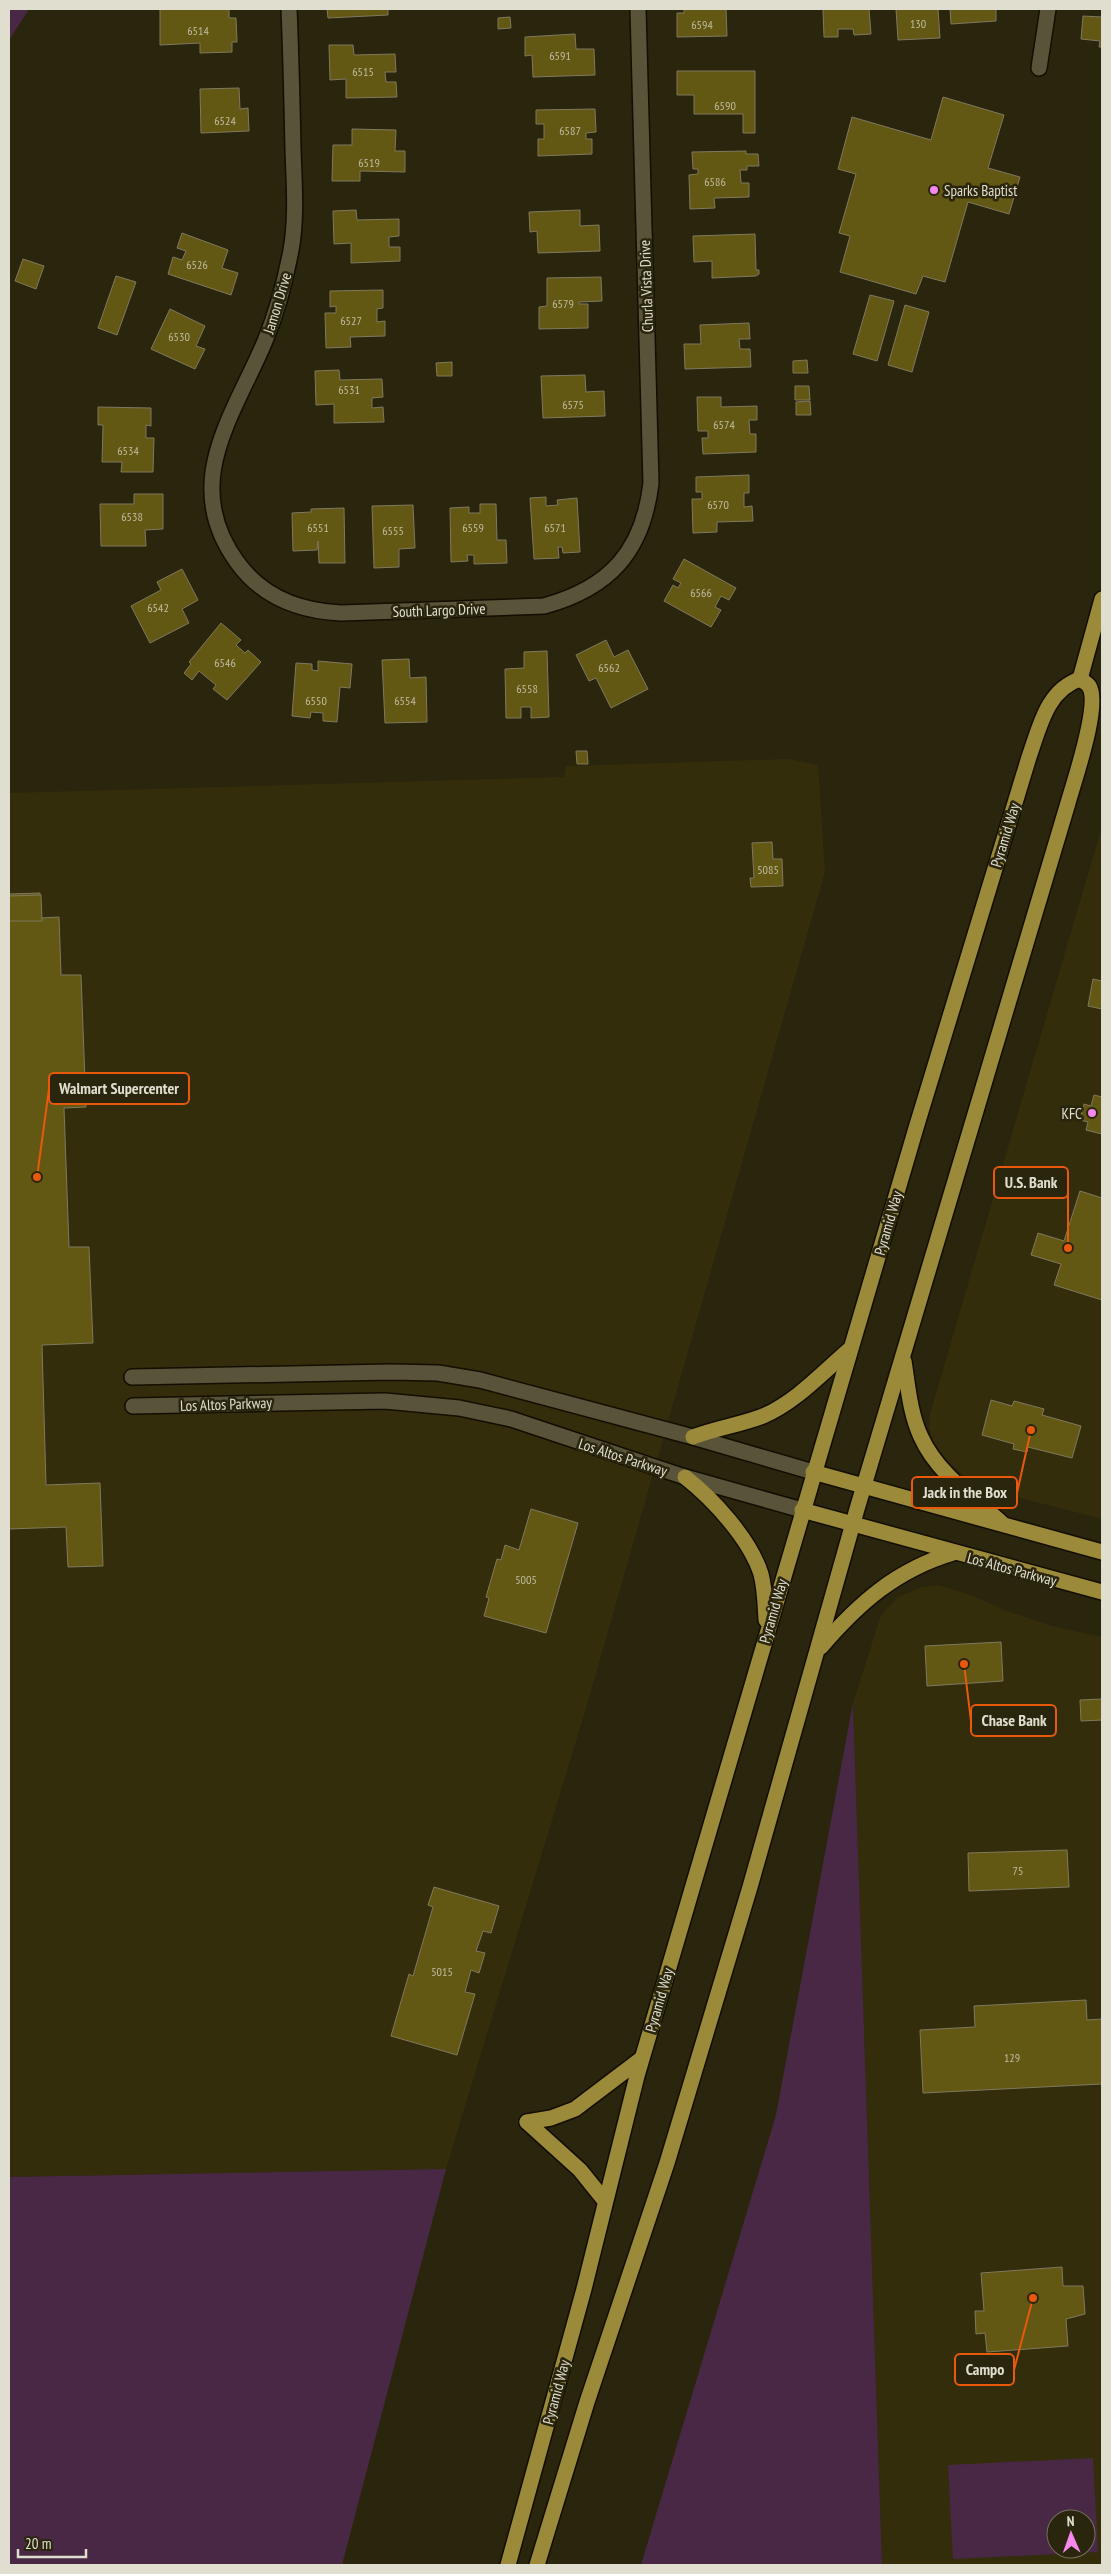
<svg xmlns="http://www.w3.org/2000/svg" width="1111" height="2574" viewBox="0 0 1111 2574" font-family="'PT Sans Narrow',sans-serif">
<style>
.built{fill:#342d0c;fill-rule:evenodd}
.green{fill:#492846;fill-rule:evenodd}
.building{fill:#635714;stroke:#7f795f}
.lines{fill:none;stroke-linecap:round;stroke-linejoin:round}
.minor-casing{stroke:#130e00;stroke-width:18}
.major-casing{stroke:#130e00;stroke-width:18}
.minor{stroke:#585339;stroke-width:15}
.major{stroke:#9a8a39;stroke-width:15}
.poi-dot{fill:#f688ed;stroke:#2a250d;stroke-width:2}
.labels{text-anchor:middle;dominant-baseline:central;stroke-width:5;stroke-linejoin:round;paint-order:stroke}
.number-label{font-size:12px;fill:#c1bca0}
.poi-label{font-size:15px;fill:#e0decf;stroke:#2a250d;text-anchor:start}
.street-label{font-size:15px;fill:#e0decf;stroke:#2a250d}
.leader{fill:none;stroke:#e8590c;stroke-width:2}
.callout-dot{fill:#e8590c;stroke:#2a250d;stroke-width:2}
.callout{fill:#2a250d;stroke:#e8590c;stroke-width:2}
.callout-label{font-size:16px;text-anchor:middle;font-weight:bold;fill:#e0decf}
</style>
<rect width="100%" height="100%" fill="#2a250d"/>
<!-- built -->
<g class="built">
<path d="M789,759L818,765L825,872L587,1705L446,2169L9,2177V793L564,777L566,766Z"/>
<path d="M1102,826V1519L988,1490L962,1474L946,1460L933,1442L929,1428L930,1414Z"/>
<path d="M938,1585L971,1595L1007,1611L1052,1626L1102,1637V2565H882L853,1703L881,1615L898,1597L922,1587ZM1056,2519H1086V2549H1056Z"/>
</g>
<!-- green -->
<g class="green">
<path d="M9,9H29L9,40Z"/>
<path d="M853,1703L882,2565H641L776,2115Z"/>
<path d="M446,2169L342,2565H9V2177Z"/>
<path d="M1093,2458L1098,2552L953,2559L948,2465ZM1056,2519H1086V2549H1056Z"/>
</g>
<!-- building -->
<g class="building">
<path d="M160,9H229V18H236L237,42H232V52L200,53V43L160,45Z"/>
<path d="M327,9H388V15L328,18Z"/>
<path d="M684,9H726L727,36L677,37V13H684Z"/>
<path d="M823,9H869L871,34L854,35L853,29H838V37H824Z"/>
<path d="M896,9H938L940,38L898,40Z"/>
<path d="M950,9H996V21L951,24Z"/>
<path d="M1083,16L1102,17V47H1099L1100,41L1081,39Z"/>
<path d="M510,17L511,28L498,29V18Z"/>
<path d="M575,34L576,49H594L595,75L533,77L532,55L525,56V37Z"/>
<path d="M329,45H353L354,55L395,54L396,72H385L386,82H396L397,97L346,98V79L330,80Z"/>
<path d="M677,71H755V133H743V114H694V95H677Z"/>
<path d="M239,88L240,109L248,108L249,131L201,133L200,89Z"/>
<path d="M943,97L1004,115L988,168L1020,177L1009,214L968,202L945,282L923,276L916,294L840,272L850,236L839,233L856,174L838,169L852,117L931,140Z"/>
<path d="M595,109L596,132L586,133V139H592V154L538,156V139H544V124H536V110Z"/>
<path d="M352,129L396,130L395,151H405V172L360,171V181H332L333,145H352Z"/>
<path d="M746,151V154H758L759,166H747V170H740L741,183H749V197L714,198L715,208L690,209L689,175L698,174V169H693L692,152Z"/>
<path d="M356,210L357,220L399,219V236L389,237V247H400V261L351,263V243L334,244L333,211Z"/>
<path d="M580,210V226L599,225L600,251L538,253L537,231L530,232L529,212Z"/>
<path d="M182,233L228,250L222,268L238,273L231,295L168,274L173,257L182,260L186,251L177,248Z"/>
<path d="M755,234L756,270H759V274L756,276L712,278V261L694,262L693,236Z"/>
<path d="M23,259L44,266L36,289L15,281Z"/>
<path d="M116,276L136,282L117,335L98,328Z"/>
<path d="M601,277L602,301L579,302V304H588V328L539,329V307L547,306V278Z"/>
<path d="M383,290V308L377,309V322L385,321V336L350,337L351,347L326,348L325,313H336V306L330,307V291Z"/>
<path d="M870,295L894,301L877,361L853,354Z"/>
<path d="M905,305L929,312L912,372L888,365Z"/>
<path d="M170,309L205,326L196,346L205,349L195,369L151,349Z"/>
<path d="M749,323L750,339H739L740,349H750L751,367L685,369L684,344H701L700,325Z"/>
<path d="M807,360L808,373H793V361Z"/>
<path d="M452,362V376H437L436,363Z"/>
<path d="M339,370L340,380L382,379L383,397L372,398V408L383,407L384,422L334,423V404L316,405L315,371Z"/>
<path d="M585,375L586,392L604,391L605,416L543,418L541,376Z"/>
<path d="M795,386H809L810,400H795Z"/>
<path d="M697,397H721V407L757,406V420H749L750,434H756V452L703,454L702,438H708V431H698Z"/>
<path d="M810,401L811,415H796V402Z"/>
<path d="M98,407L151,408V426L146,425V438H154L153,472H121L122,462H102L103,425H98Z"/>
<path d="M749,475V493H744V507L752,506L753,521L717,522V532L693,533L692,499H702V492H696V477Z"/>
<path d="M134,494H163V529L145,530L146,546H101L100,504H134Z"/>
<path d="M546,497V506L558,505L557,500L577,498L580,552L563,553L562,547H558L559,558L534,559L530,498Z"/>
<path d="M480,504H496L497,540H506L507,563L474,564V555H467L468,561L451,562L450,508L469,507V513H480Z"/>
<path d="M413,505L415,548L399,549V567L374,568L372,506Z"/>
<path d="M344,508L345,563H319L318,541L317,550L293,551L292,513L311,512V509Z"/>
<path d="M684,559L736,588L729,600L721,596L715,607L721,610L711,627L664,601L673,585L678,588L681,583L673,579Z"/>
<path d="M182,569L198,600L182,609L189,623L150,643L131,606L161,590L157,582Z"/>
<path d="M221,623L241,640L236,645L245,653L248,650L261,662L227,700L213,689L216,685L199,671L192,680L184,673L191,664L189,662Z"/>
<path d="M606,640L614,657L628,650L648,689L611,708L596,678L589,681L576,655Z"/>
<path d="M547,651L549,717L531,718V707H521V718H506L505,669L524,668V652Z"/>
<path d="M409,659L410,678L426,677L427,722L385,723L382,660Z"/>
<path d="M318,661L352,664L350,688L340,687L337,722L323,721V713L311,712L310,718L292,716L296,663L312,664V670L318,671Z"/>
<path d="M576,751H587L588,764H577Z"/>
<path d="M772,842L773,859H782L783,886L751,887L750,878H754L752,843Z"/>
<path d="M40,893L41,918L59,917L61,975H81L86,1107L64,1108L69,1247H89L93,1343L42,1345L46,1485L100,1483L103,1566L68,1567L66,1527L9,1529V894Z"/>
<path d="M41,895L42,921H9V896Z"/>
<path d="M1093,979L1102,981V1009L1088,1006Z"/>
<path d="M1094,1095L1102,1097V1134L1086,1130L1088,1122L1080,1120L1084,1104L1091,1106Z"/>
<path d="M1080,1191L1102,1198V1300L1054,1285L1061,1264L1031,1255L1038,1233L1064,1241Z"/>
<path d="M991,1400L1012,1406L1014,1401L1044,1409L1042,1415L1081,1426L1072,1458L1028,1447L1027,1452L1013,1449L1014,1444L982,1435Z"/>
<path d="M531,1509L578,1523L546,1633L484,1616L489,1598L486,1597L497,1559L501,1560L505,1545L519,1550Z"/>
<path d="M1001,1642L1003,1681L927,1686L925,1646Z"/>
<path d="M1102,1699V1720L1081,1721L1080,1700Z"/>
<path d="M1067,1850L1069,1887L969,1891L968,1853Z"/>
<path d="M434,1887L499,1906L491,1933L483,1931L476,1951L485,1953L479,1973L471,1970L465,1992L475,1994L457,2055L391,2036L409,1974L413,1976L433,1907L428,1905Z"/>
<path d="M1086,2000L1087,2020L1102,2019V2084L923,2093L920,2030L975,2027L974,2006Z"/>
<path d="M1062,2267L1063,2286H1083L1085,2314L1066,2319L1068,2346L987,2352L985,2333L976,2334L975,2311H984L981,2273Z"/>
</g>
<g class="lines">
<!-- minor casing -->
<g class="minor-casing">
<g id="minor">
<path d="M289,9C291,55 292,102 293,149C294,182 297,217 291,250C285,282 277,312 265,341C233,417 180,483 237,562C262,597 300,611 341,613L544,606C610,588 643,551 651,483L638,9"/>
<path d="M1039,68L1048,9"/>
<path d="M132,1377L391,1372L438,1373L480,1380L693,1437L813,1472"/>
<path d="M133,1406L385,1401L459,1408L511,1419L685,1477L802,1510"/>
</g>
</g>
<!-- major casing -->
<g class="major-casing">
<g id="major">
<path d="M1080,679L1102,599"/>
<path d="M904,1361C908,1386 910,1414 921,1437C937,1473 974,1498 1002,1523"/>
<path d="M693,1437C716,1428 740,1425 763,1416C796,1402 823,1372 850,1349"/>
<path d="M813,1472L1102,1552"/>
<path d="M685,1477C713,1499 750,1539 761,1574C765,1589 765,1605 766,1620"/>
<path d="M802,1510L1102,1592"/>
<path d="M821,1647C859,1603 896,1570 953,1553"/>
<path d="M527,2122L551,2118L575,2109L641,2059"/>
<path d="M527,2122L580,2170L605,2201"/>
<path d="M508,2565L584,2289L637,2076L916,1128L1029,757C1040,726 1047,690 1080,679"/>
<path d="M537,2565L587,2402L667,2163L750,1887L857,1509L1068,803C1074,781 1101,704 1089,686C1087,683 1083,681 1080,679"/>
</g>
</g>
<!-- minor -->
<use href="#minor" class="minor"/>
<!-- major -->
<use href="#major" class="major"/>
</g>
<!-- markers -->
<g class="poi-dot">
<circle cx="934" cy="190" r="5"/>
<circle cx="1092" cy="1113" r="5"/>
</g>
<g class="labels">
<!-- number labels -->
<g class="number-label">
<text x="918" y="23">130</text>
<text x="702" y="24">6594</text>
<text x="198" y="30">6514</text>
<text x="560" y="55">6591</text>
<text x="363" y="71">6515</text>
<text x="725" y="105">6590</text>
<text x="225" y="120">6524</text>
<text x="570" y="130">6587</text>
<text x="369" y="162">6519</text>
<text x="715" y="181">6586</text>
<text x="197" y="264">6526</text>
<text x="563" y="303">6579</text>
<text x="351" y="320">6527</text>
<text x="179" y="336">6530</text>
<text x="349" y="389">6531</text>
<text x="573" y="404">6575</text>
<text x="724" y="424">6574</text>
<text x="128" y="450">6534</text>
<text x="718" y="504">6570</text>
<text x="132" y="516">6538</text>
<text x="318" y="527">6551</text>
<text x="473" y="527">6559</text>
<text x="555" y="527">6571</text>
<text x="393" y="530">6555</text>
<text x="701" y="592">6566</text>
<text x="158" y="607">6542</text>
<text x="225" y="662">6546</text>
<text x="609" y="667">6562</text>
<text x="527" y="688">6558</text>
<text x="316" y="700">6550</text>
<text x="405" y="700">6554</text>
<text x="768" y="869">5085</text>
<text x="526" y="1579">5005</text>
<text x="1018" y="1870">75</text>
<text x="442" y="1971">5015</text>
<text x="1012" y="2057">129</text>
</g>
<!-- poi labels -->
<g class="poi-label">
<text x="944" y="190">Sparks Baptist</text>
<text x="1082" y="1113" text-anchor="end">KFC</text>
</g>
<!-- street labels -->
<g class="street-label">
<text transform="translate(646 286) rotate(-92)">Churla Vista Drive</text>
<text transform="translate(277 303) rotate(-73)">Jamon Drive</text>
<text transform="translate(439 610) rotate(-2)">South Largo Drive</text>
<text transform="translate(1005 835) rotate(-73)">Pyramid Way</text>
<text transform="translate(888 1223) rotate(-74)">Pyramid Way</text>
<text transform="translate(226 1404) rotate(-2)">Los Altos Parkway</text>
<text transform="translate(623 1457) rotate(18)">Los Altos Parkway</text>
<text transform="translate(1012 1569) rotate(15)">Los Altos Parkway</text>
<text transform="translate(773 1611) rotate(-74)">Pyramid Way</text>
<text transform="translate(659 2000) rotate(-74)">Pyramid Way</text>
<text transform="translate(556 2392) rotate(-75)">Pyramid Way</text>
</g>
</g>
<!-- callouts -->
<path class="leader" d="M37 1177L49 1089M1068 1248L1068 1182M1031 1430L1017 1493M964 1664L971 1721M1033 2298L1014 2370"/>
<g class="callout-dot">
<circle cx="37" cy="1177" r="5"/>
<circle cx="1068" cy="1248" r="5"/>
<circle cx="1031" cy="1430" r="5"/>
<circle cx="964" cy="1664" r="5"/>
<circle cx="1033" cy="2298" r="5"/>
</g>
<g class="callout">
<rect x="49" y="1073" width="140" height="31" rx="5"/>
<rect x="994" y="1167" width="74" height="31" rx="5"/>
<rect x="912" y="1477" width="105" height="31" rx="5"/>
<rect x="971" y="1705" width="85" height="31" rx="5"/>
<rect x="955" y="2354" width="59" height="31" rx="5"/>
</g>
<g class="callout-label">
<text x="119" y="1094">Walmart Supercenter</text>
<text x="1031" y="1188">U.S. Bank</text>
<text x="965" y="1498">Jack in the Box</text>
<text x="1014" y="1726">Chase Bank</text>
<text x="985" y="2375">Campo</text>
</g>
<!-- border -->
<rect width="1111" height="2574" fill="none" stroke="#e0decf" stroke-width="20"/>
<!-- north arrow -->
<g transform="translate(1071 2534) rotate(358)"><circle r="24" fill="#2a250d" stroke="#736f5b"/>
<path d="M0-4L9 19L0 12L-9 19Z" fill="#f688ed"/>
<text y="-8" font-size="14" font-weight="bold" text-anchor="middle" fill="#e0decf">N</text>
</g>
<!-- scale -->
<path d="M18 2549v8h68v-8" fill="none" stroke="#e0decf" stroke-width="2.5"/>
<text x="25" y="2549" font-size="15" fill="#e0decf" stroke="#2a250d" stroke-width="4" paint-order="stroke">20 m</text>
</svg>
